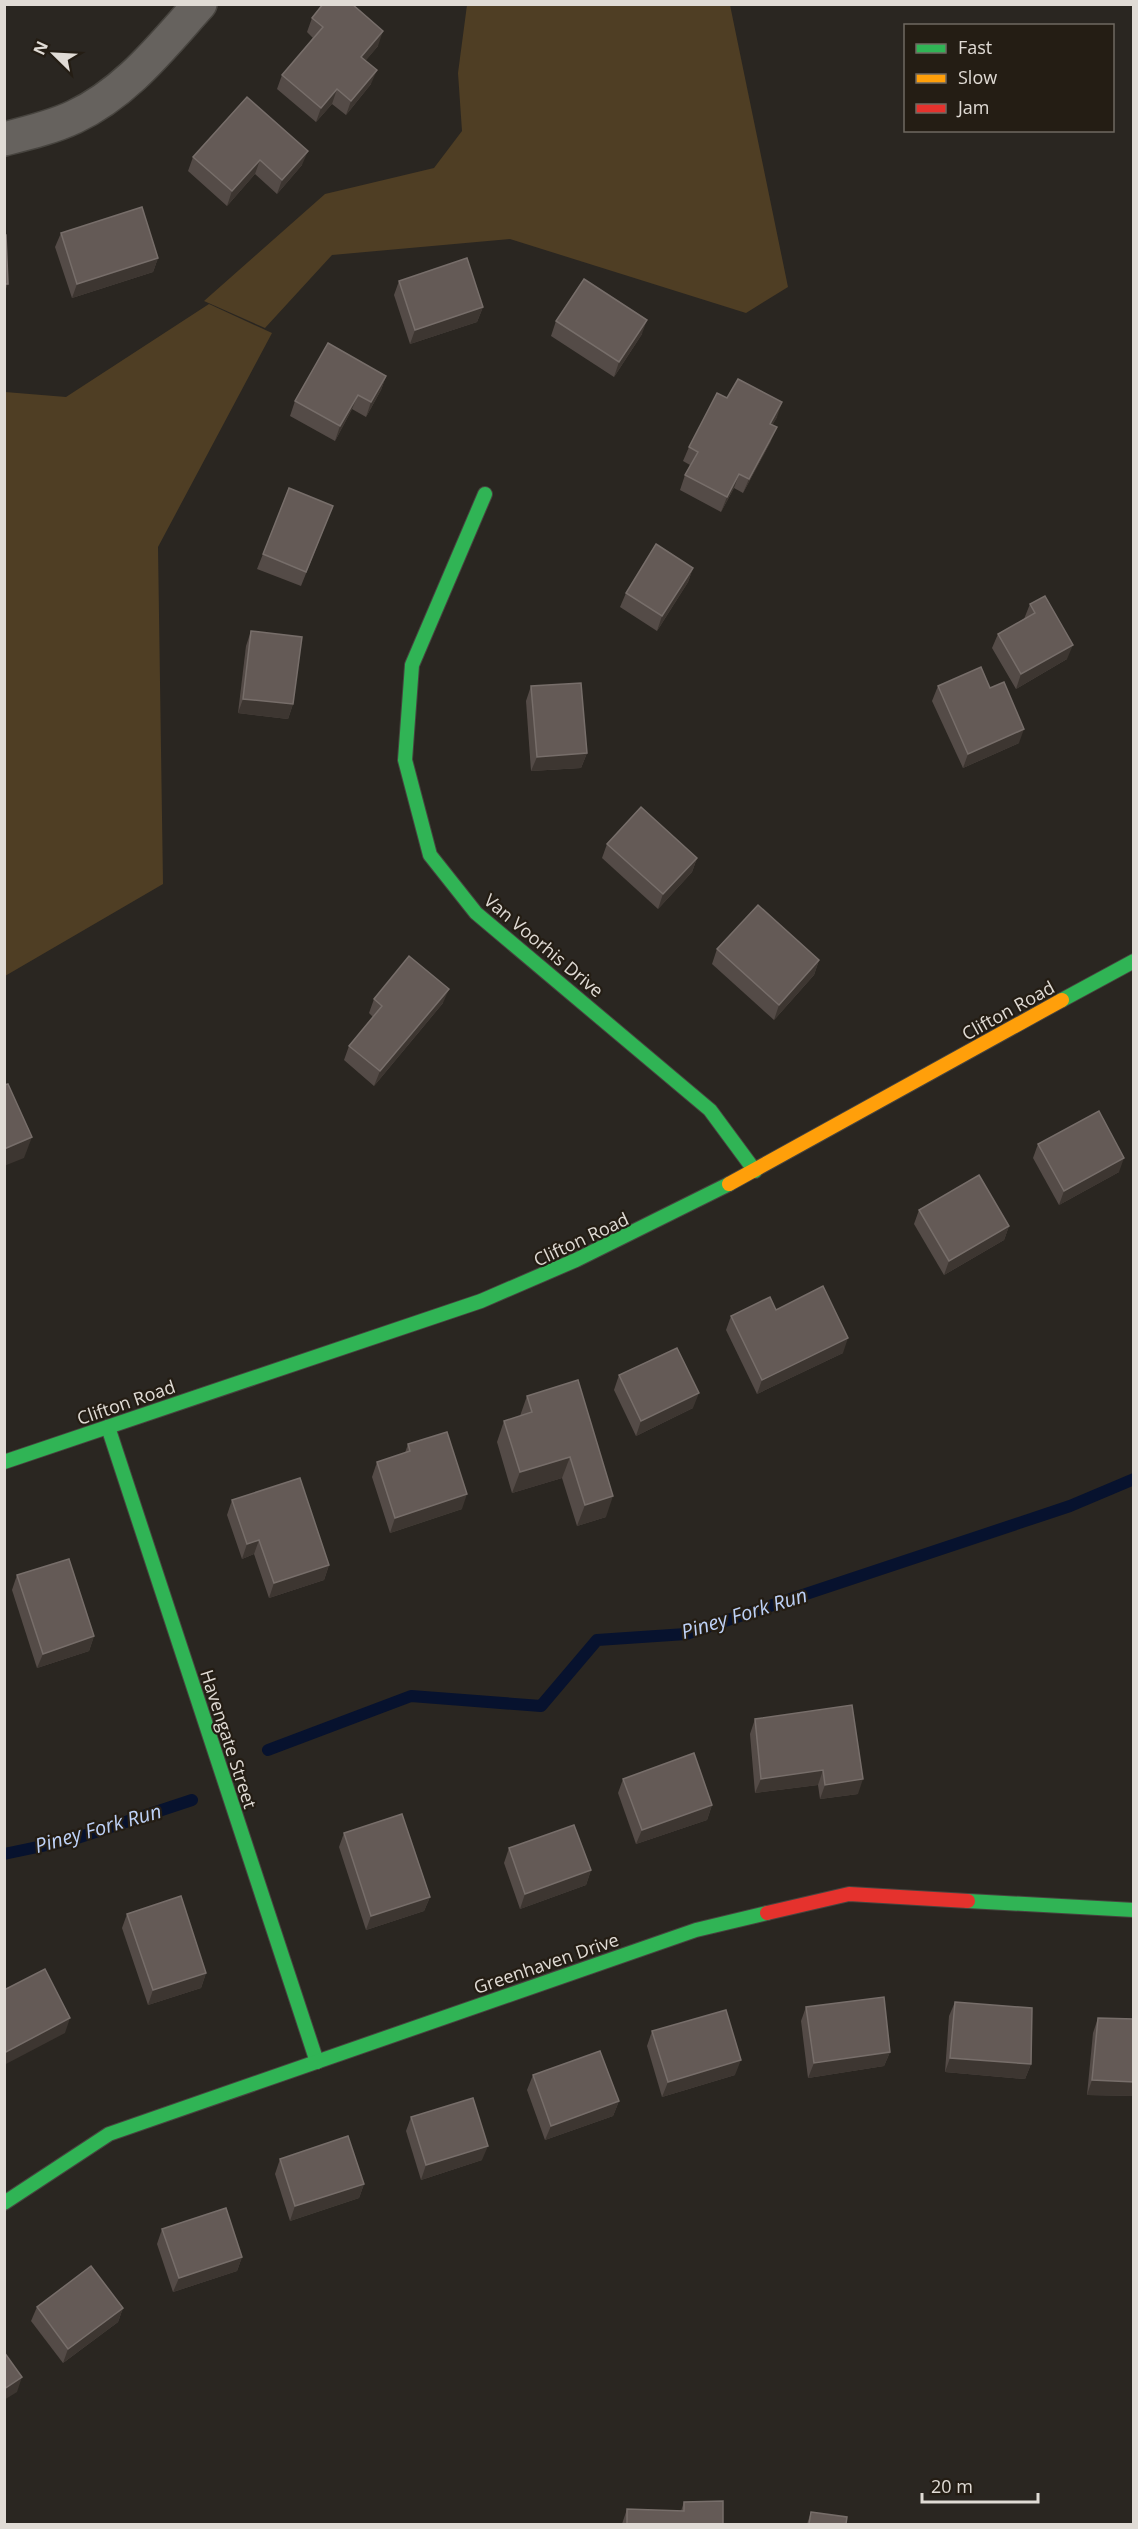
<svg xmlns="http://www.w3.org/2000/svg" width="1138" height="2529" viewBox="0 0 1138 2529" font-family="'Open Sans',sans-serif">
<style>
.green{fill:#4f3e24}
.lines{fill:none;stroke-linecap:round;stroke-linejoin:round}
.stream{stroke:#07122e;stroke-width:12}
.street-casing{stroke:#47443f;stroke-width:36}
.fast-casing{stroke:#47443f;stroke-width:16}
.slow-casing{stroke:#47443f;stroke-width:16}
.jam-casing{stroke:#47443f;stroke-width:16}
.street{stroke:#66625e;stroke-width:33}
.fast{stroke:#30b455;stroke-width:14}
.slow{stroke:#ff9f0a;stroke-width:14}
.jam{stroke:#e5322d;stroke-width:14}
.wall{fill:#544b47}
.shaded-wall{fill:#3d3631}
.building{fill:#645a56;stroke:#776e6a;stroke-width:1.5}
.labels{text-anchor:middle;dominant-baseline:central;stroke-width:4.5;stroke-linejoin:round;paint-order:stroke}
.street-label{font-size:18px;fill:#e0dbd5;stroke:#241d14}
.water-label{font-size:20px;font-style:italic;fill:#bed2f8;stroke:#241d14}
</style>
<rect width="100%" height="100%" fill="#2a2621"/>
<!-- green -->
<g class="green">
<path d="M467,5H730L788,287L746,313L510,239L332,255L265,328L204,301L325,194L434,168L462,131L458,73Z"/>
<path d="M209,304L272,333L158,547L163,884L5,976V392L66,397Z"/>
</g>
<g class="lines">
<!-- stream -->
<g class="stream">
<path d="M268,1750L411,1696L541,1706L597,1640L686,1634L1070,1506L1134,1479"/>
<path d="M4,1854L71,1840L192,1800"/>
</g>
<!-- street casing -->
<g class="street-casing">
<path id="street" d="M4,139C28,133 53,127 74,117C127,92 162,46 200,4"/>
</g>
<!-- fast casing -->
<g class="fast-casing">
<g id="fast">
<path d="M485,494L412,665L405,760L430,855L476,913L710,1110L755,1171"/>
<path d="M1062,1000L1134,961"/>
<path d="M108,1427L317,2062"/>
<path d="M4,1462L481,1301L576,1260L729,1184"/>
<path d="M968,1901L1134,1910"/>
<path d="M4,2203L109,2134L696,1930L767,1913"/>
</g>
</g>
<!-- slow casing -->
<g class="slow-casing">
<path id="slow" d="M729,1184L1062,1000"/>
</g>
<!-- jam casing -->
<g class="jam-casing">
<path id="jam" d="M767,1913L849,1894L968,1901"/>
</g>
<!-- street -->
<use href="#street" class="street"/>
<!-- fast -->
<use href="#fast" class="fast"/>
<!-- slow -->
<use href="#slow" class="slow"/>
<!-- jam -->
<use href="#jam" class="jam"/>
</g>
<!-- wall -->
<g class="wall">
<path d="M312,18L378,46L365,61L371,84L346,115L332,104L316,122L277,89L282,75L313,38L307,32Z"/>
<path d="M247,97L302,165L277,194L255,174L227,206L188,171L193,157Z"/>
<path d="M61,233L158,258L153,272L72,298L55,247Z"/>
<path d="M399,281L483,307L477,322L410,344L394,295Z"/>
<path d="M556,321L642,334L614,377L551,336Z"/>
<path d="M386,376L381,390L366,417L352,409L335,441L290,416L295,401Z"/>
<path d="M727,398L777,417L772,425L771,441L743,493L734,488L721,512L680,490L685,475L690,465L683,461L689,447Z"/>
<path d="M333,506L301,586L257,569L263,554Z"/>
<path d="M693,568L688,582L657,631L620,607L626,593Z"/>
<path d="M1030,604L1067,659L1016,689L992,648L998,634L1024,619Z"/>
<path d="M251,631L293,704L288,719L238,713L246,646Z"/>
<path d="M531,686L587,753L581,768L531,771L526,701Z"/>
<path d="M938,686L990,688L1019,743L963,768L932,701Z"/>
<path d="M607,844L697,858L692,872L658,909L602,858Z"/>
<path d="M717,949L819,960L814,975L774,1020L712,964Z"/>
<path d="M374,999L443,1003L374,1086L344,1060L349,1046L373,1017L369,1013Z"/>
<path d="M1038,1144L1119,1172L1059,1205L1033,1158Z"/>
<path d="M919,1210L1009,1226L1004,1240L944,1275L914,1224Z"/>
<path d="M776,1310L843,1353L757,1394L726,1330L731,1316Z"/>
<path d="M619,1375L693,1408L636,1436L614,1390Z"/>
<path d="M578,1380L606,1517L577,1526L562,1478L512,1493L497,1442L504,1421L520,1416L527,1396Z"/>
<path d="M408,1444L462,1509L390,1533L372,1477L377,1462L405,1453Z"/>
<path d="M232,1500L329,1565L324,1580L269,1598L254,1554L242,1559L227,1515Z"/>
<path d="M17,1575L94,1636L89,1651L37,1668L12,1590Z"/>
<path d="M755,1719L858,1794L820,1799L818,1785L755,1793L750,1734Z"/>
<path d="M623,1779L712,1805L707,1820L636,1844L618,1793Z"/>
<path d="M344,1833L430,1897L424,1911L366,1930L339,1847Z"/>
<path d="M509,1848L591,1870L586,1885L520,1909L504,1863Z"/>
<path d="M127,1914L206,1973L201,1988L148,2005L122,1928Z"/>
<path d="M955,2002L1031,2064L1025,2079L945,2072L949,2016Z"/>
<path d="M806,2007L890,2052L884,2066L808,2078L801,2021Z"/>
<path d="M1098,2018L1134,2019V2096L1087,2095L1093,2033Z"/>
<path d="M652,2031L735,2075L662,2097L647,2046Z"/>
<path d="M533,2075L619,2101L613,2116L545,2140L527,2090Z"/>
<path d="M411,2117L482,2160L421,2180L406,2131Z"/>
<path d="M280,2159L364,2184L359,2198L290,2221L275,2174Z"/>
<path d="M162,2229L242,2257L237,2271L173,2292L157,2244Z"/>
<path d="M37,2307L123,2308L118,2322L63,2363L31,2321Z"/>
<path d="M684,2502L723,2524H622L627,2509L681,2511Z"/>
<path d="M811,2512L846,2524H807Z"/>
</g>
<!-- shaded-wall -->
<g class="shaded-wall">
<path d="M383,31L378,46L356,72L361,57Z"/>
<path d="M377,70L371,84L346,115L351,101Z"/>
<path d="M337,89L332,104L316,122L321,108Z"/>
<path d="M308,151L302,165L277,194L282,180Z"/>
<path d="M260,160L255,174L227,206L232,191Z"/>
<path d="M158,258L153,272L72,298L77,284Z"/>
<path d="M4,284H8L4,293Z"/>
<path d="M483,307L477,322L410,344L415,330Z"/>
<path d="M647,320L642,334L614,377L619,362Z"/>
<path d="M386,376L381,390L366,417L371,402Z"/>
<path d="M358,395L352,409L335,441L340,426Z"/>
<path d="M782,402L777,417L765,438L770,424Z"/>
<path d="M777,427L771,441L743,493L749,479Z"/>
<path d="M739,474L734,488L721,512L727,497Z"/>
<path d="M693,568L688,582L657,631L662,616Z"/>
<path d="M1073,645L1067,659L1016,689L1021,674Z"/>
<path d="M243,699L293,704L288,719L238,713Z"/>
<path d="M1024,729L1019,743L963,768L968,754Z"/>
<path d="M587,753L581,768L531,771L537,757Z"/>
<path d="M697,858L692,872L658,909L663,894Z"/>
<path d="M819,960L814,975L774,1020L779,1005Z"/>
<path d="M449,989L443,1003L374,1086L380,1071Z"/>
<path d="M32,1137L24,1158L4,1166V1149Z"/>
<path d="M1124,1158L1119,1172L1059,1205L1064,1191Z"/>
<path d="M1009,1226L1004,1240L944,1275L949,1261Z"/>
<path d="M848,1338L843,1353L757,1394L762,1380Z"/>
<path d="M699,1393L693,1408L636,1436L641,1421Z"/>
<path d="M570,1457L562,1478L512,1493L520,1472Z"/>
<path d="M467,1494L462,1509L390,1533L395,1518Z"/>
<path d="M613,1496L606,1517L577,1526L585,1505Z"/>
<path d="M259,1540L254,1554L242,1559L247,1544Z"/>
<path d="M329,1565L324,1580L269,1598L274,1583Z"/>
<path d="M94,1636L89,1651L37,1668L43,1654Z"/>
<path d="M823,1770L818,1785L755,1793L761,1779Z"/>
<path d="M863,1779L858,1794L820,1799L825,1785Z"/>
<path d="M712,1805L707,1820L636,1844L642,1830Z"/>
<path d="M591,1870L586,1885L520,1909L525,1894Z"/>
<path d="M430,1897L424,1911L366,1930L371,1916Z"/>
<path d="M206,1973L201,1988L148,2005L153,1990Z"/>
<path d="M70,2018L65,2033L4,2065V2053Z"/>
<path d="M890,2052L884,2066L808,2078L814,2063Z"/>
<path d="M950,2058L1031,2064L1025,2079L945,2072Z"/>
<path d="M741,2060L735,2075L662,2097L668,2082Z"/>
<path d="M1092,2080L1134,2082V2096L1087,2095Z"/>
<path d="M619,2101L613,2116L545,2140L551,2126Z"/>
<path d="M488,2146L482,2160L421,2180L426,2165Z"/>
<path d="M364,2184L359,2198L290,2221L295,2206Z"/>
<path d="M242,2257L237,2271L173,2292L179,2278Z"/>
<path d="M123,2308L118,2322L63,2363L68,2349Z"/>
<path d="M22,2377L17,2392L4,2400V2389Z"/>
</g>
<!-- building -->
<g class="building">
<path d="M323,4H352L383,31L361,57L377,70L351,101L337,89L321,108L282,75L323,27L312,18Z"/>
<path d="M247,97L308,151L282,180L260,160L232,191L193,157Z"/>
<path d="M142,207L158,258L77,284L61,233Z"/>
<path d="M4,235H6L8,284H4Z"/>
<path d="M467,258L483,307L415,330L399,281Z"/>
<path d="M584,279L647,320L619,362L556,321Z"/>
<path d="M328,343L386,376L371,402L358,395L340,426L295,401Z"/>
<path d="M738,379L782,402L770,424L777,427L749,479L739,474L727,497L685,475L698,452L689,447L717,393L727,398Z"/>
<path d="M289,488L333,506L306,572L263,554Z"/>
<path d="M656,544L693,568L662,616L626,593Z"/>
<path d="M1045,596L1073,645L1021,674L998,634L1035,613L1030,604Z"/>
<path d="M251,631L302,637L293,704L243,699Z"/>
<path d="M981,667L990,688L1004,682L1024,729L968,754L938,686Z"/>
<path d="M581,683L587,753L537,757L531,686Z"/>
<path d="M641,807L697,858L663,894L607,844Z"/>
<path d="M758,905L819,960L779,1005L717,949Z"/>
<path d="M409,956L449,989L380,1071L349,1046L382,1006L374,999Z"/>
<path d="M8,1084L32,1137L4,1149V1085Z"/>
<path d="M1099,1111L1124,1158L1064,1191L1038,1144Z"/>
<path d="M979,1175L1009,1226L949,1261L919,1210Z"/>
<path d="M823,1286L848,1338L762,1380L731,1316L770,1297L776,1310Z"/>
<path d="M677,1348L699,1393L641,1421L619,1375Z"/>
<path d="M578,1380L613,1496L585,1505L570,1457L520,1472L504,1421L532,1412L527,1396Z"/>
<path d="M447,1432L467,1494L395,1518L377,1462L410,1451L408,1444Z"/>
<path d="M300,1478L329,1565L274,1583L259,1540L247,1544L232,1500Z"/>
<path d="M69,1559L94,1636L43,1654L17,1575Z"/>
<path d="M852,1705L863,1779L825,1785L823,1770L761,1779L755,1719Z"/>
<path d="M694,1753L712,1805L642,1830L623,1779Z"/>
<path d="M402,1814L430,1897L371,1916L344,1833Z"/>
<path d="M574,1825L591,1870L525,1894L509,1848Z"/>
<path d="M181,1896L206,1973L153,1990L127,1914Z"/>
<path d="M45,1969L70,2018L4,2053V1990Z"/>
<path d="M884,1997L890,2052L814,2063L806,2007Z"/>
<path d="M955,2002L1032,2008L1031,2064L950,2058Z"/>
<path d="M726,2010L741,2060L668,2082L652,2031Z"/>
<path d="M1098,2018L1134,2019V2082L1092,2080Z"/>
<path d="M600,2051L619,2101L551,2126L533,2075Z"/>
<path d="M473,2098L488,2146L426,2165L411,2117Z"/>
<path d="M348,2136L364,2184L295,2206L280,2159Z"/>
<path d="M226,2208L242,2257L179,2278L162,2229Z"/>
<path d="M91,2266L123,2308L68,2349L37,2307Z"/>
<path d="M4,2352L22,2377L4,2389Z"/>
<path d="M723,2501V2524H627V2509L684,2511V2502Z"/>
<path d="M811,2512L847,2517L846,2524H809Z"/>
</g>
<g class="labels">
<!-- street labels -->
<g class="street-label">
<text transform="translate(544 945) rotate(40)">Van Voorhis Drive</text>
<text transform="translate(1008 1010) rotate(-29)">Clifton Road</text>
<text transform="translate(581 1239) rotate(-25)">Clifton Road</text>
<text transform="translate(126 1402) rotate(-19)">Clifton Road</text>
<text transform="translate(229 1739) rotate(72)">Havengate Street</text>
<text transform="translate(546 1963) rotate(-19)">Greenhaven Drive</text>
</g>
<!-- water labels -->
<g class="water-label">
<text transform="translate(744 1613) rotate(-17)">Piney Fork Run</text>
<text transform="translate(98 1828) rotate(-16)">Piney Fork Run</text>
</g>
</g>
<!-- border -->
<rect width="1138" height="2529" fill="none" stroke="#e0dbd5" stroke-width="12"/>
<!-- legend -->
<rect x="904" y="24" width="210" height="108" fill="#241d14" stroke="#6f6961" stroke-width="1.5"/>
<rect x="916" y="44" width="30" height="9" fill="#30b455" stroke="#6f6961" stroke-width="1.5"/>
<text x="958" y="54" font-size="18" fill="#e0dbd5">Fast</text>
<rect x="916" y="74" width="30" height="9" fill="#ff9f0a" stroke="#6f6961" stroke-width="1.5"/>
<text x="958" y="84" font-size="18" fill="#e0dbd5">Slow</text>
<rect x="916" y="104" width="30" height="9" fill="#e5322d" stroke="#6f6961" stroke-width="1.5"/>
<text x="958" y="114" font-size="18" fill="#e0dbd5">Jam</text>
<!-- north arrow -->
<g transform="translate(54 54) rotate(294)" stroke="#241d14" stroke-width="4.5" paint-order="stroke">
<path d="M0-4.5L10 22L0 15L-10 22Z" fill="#e0dbd5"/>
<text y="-9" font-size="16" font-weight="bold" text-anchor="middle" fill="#e0dbd5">N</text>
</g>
<!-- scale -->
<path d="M922 2493v9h116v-9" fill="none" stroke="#e0dbd5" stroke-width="3"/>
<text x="931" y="2493" font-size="18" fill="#e0dbd5" stroke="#241d14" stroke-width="4.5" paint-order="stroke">20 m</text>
</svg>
